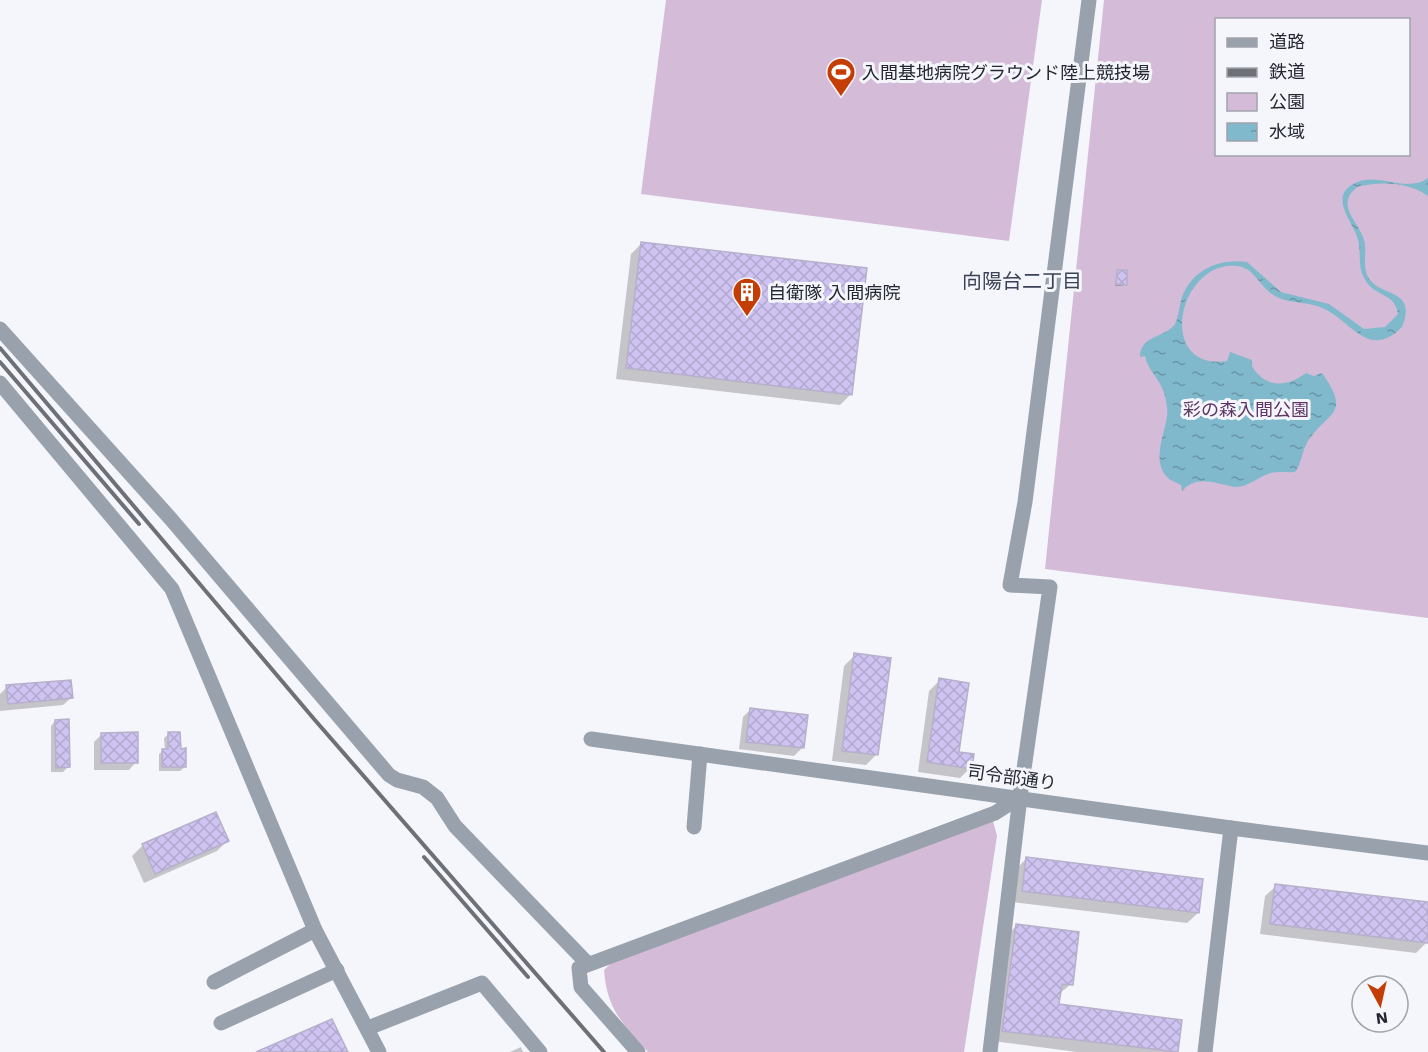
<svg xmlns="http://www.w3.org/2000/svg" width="1428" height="1052" viewBox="0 0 1428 1052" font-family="'Work Sans','Noto Sans JP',sans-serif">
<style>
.park{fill:#d4bcd8;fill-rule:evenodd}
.water{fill:url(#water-ripples)}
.shadow{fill:#0003}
.building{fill:url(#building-cross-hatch);stroke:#b7b0cb;stroke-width:1.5}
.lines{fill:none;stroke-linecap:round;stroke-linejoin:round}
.minor{stroke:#99a2ac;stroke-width:15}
.rail{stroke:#6e7078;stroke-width:4}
.labels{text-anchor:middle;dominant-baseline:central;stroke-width:6;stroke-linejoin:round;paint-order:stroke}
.poi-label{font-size:18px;fill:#242731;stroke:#f5f6fc;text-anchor:start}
.park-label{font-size:18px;fill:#5e3465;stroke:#f5f6fc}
.street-label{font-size:18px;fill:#242731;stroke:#f5f6fc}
.neighbourhood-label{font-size:20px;fill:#3b4257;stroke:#f5f6fc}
</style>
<defs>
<pattern id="water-ripples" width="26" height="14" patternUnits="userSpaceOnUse" patternTransform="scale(1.5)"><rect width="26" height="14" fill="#81b9cc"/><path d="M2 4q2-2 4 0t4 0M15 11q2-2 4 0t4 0" fill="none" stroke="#6996a6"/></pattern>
<pattern id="building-cross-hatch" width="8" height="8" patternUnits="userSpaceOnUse" patternTransform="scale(1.5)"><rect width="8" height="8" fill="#cfc3f1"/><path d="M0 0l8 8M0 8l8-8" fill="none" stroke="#b2a8cf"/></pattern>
</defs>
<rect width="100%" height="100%" fill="#f5f6fc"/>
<!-- park -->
<g class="park">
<path d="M666,0H1042L1009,241L641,194Z"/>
<path d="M1104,0H1428V618L1045,569ZM1216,20H1408V154H1216Z"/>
<path d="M993,821L997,836L964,1052H648C623,1024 607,1010 604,970L613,961Z"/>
</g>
<!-- water -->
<path class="water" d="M1428,178V196C1409,182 1380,181 1357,187C1333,207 1362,223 1365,244C1366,255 1363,266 1368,277C1379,298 1418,287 1402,327C1368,362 1350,318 1320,307C1304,301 1286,304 1272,294C1259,286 1255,268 1237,266C1178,260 1155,371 1227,361L1230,352L1252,360C1251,366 1253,369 1257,373C1271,389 1290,385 1306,373L1314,376L1322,373C1352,415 1328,411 1308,441C1302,450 1302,463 1295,472C1287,473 1279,471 1271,473C1259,476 1249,487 1236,487C1218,485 1198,473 1182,491L1181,485C1177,483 1172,481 1169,479C1150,463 1165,434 1167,416C1168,409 1166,399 1164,393C1160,379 1147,369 1145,356L1140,357C1140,335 1165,338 1175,324C1179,316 1179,306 1182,297C1192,270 1219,258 1247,262L1281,292L1329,304L1364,329L1385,327L1398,314C1395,294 1379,297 1368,284C1356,269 1362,257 1358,240C1355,224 1328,198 1353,184C1376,170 1406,194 1428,178Z"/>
<!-- shadow -->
<g class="shadow">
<path d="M641,244L851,394L840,405L616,379L631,254Z"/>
<path d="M1118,271L1125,284L1123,286H1115Z"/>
<path d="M855,655L876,755L866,765L832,761L844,666Z"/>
<path d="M940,680L957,753L970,768L960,778L918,772L929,691Z"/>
<path d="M7,687L71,698L63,705L0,711V694Z"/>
<path d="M750,710L802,748L794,756L739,749L743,717Z"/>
<path d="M55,721L68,767L63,772H51V726Z"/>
<path d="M102,734L136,762L129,770H94V742Z"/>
<path d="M169,734L179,750L185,767L180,771H159V754L165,750L164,738Z"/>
<path d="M227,841L217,851L144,883L132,856L143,845Z"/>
<path d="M1027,858L1198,913L1187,923L1012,902L1016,869Z"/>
<path d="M1276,886L1428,904L1427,942L1416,953L1260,934L1265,896Z"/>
<path d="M1017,925L1071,984L1059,994L1058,1005L1181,1021L1177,1052H1077L993,1041L1006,936Z"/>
<path d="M521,1047L523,1052H510Z"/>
</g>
<!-- building -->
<g class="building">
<path d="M641,242L867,268L852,395L626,368Z"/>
<path d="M1117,270H1127V285L1116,284Z"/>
<path d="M854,653L891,658L878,755L842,751Z"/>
<path d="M939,678L969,683L959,752L974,754L972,769L927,762Z"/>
<path d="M71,680L73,698L8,704L6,685Z"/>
<path d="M750,708L808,715L804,748L746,742Z"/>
<path d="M69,719L70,767L56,768L55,720Z"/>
<path d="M138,732V763H101V733Z"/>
<path d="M168,732H180L181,749L186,748V767H162V749H168Z"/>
<path d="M216,812L229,841L155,874L142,844Z"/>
<path d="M1026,857L1203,879L1199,913L1022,891Z"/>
<path d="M1275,884L1428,902V943L1270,924Z"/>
<path d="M1016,924L1079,932L1073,985L1062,984L1059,1004L1182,1020L1178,1052L1002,1031Z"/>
<path d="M332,1019L348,1052H256Z"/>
</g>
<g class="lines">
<!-- minor -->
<g class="minor">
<path d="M0,329L170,518L389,775L397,780L423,787L437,798L455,826L587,963"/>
<path d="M0,383L172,589L315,930L379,1052"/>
<path d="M591,739L1231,828L1428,853"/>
<path d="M694,827L700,754"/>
<path d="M214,982L315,930"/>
<path d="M221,1023L337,970"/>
<path d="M368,1028L482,983L540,1052"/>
<path d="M638,1052L581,987L579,968L995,813L1020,797"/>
<path d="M990,1052L1020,797L1050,587L1010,585L1025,502L1089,0"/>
<path d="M1205,1052L1231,828"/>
</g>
<!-- rail -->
<g class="rail">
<path d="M0,348L314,719L604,1052"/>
<path d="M0,362L139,524"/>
<path d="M424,857L528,977"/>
</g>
</g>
<!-- icons -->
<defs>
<g id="stadium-pin" transform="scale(1.5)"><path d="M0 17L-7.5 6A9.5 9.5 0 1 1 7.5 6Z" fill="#c43d05" stroke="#f5f6fc"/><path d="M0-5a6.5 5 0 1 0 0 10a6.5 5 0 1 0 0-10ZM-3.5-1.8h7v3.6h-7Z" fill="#fff"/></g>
<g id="building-pin" transform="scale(1.5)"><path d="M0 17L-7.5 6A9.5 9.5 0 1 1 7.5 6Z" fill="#c43d05" stroke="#f5f6fc"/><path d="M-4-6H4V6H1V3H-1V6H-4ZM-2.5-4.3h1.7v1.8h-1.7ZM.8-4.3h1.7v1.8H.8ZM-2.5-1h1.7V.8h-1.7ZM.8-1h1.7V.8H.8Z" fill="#fff"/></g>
</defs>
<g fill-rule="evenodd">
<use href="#stadium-pin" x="841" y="72"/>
<use href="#building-pin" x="747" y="292"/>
</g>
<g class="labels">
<!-- poi labels -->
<g class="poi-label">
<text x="862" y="72">入間基地病院グラウンド陸上競技場</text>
<text x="768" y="292">自衛隊 入間病院</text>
</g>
<!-- park labels -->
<g class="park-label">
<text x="1246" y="409">彩の森入間公園</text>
</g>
<!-- street labels -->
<g class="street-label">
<text transform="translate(1012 777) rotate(8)">司令部通り</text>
</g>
<!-- neighbourhood labels -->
<g class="neighbourhood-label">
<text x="1022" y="281">向陽台二丁目</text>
</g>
</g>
<!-- legend -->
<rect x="1215" y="18" width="195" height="138" fill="#f5f6fc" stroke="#a1a3ab" stroke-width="1.5"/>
<rect x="1227" y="38" width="30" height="9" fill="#99a2ac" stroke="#a1a3ab" stroke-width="1.5"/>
<text x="1269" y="48" font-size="18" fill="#242731">道路</text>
<rect x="1227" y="68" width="30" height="9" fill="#6e7078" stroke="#a1a3ab" stroke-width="1.5"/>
<text x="1269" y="78" font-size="18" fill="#242731">鉄道</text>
<rect x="1227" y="93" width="30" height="18" fill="#d4bcd8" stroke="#a1a3ab" stroke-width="1.5"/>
<text x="1269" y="108" font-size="18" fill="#242731">公園</text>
<rect x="1227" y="123" width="30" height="18" fill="url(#water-ripples)" stroke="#a1a3ab" stroke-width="1.5"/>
<text x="1269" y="138" font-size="18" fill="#242731">水域</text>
<!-- north arrow -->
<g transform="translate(1380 1004) rotate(172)"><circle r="28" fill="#f5f6fc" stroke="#a1a3ab" stroke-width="1.5"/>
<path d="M0-4.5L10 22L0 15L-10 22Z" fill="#c43d05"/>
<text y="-9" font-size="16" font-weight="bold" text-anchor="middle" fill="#242731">N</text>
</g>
</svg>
